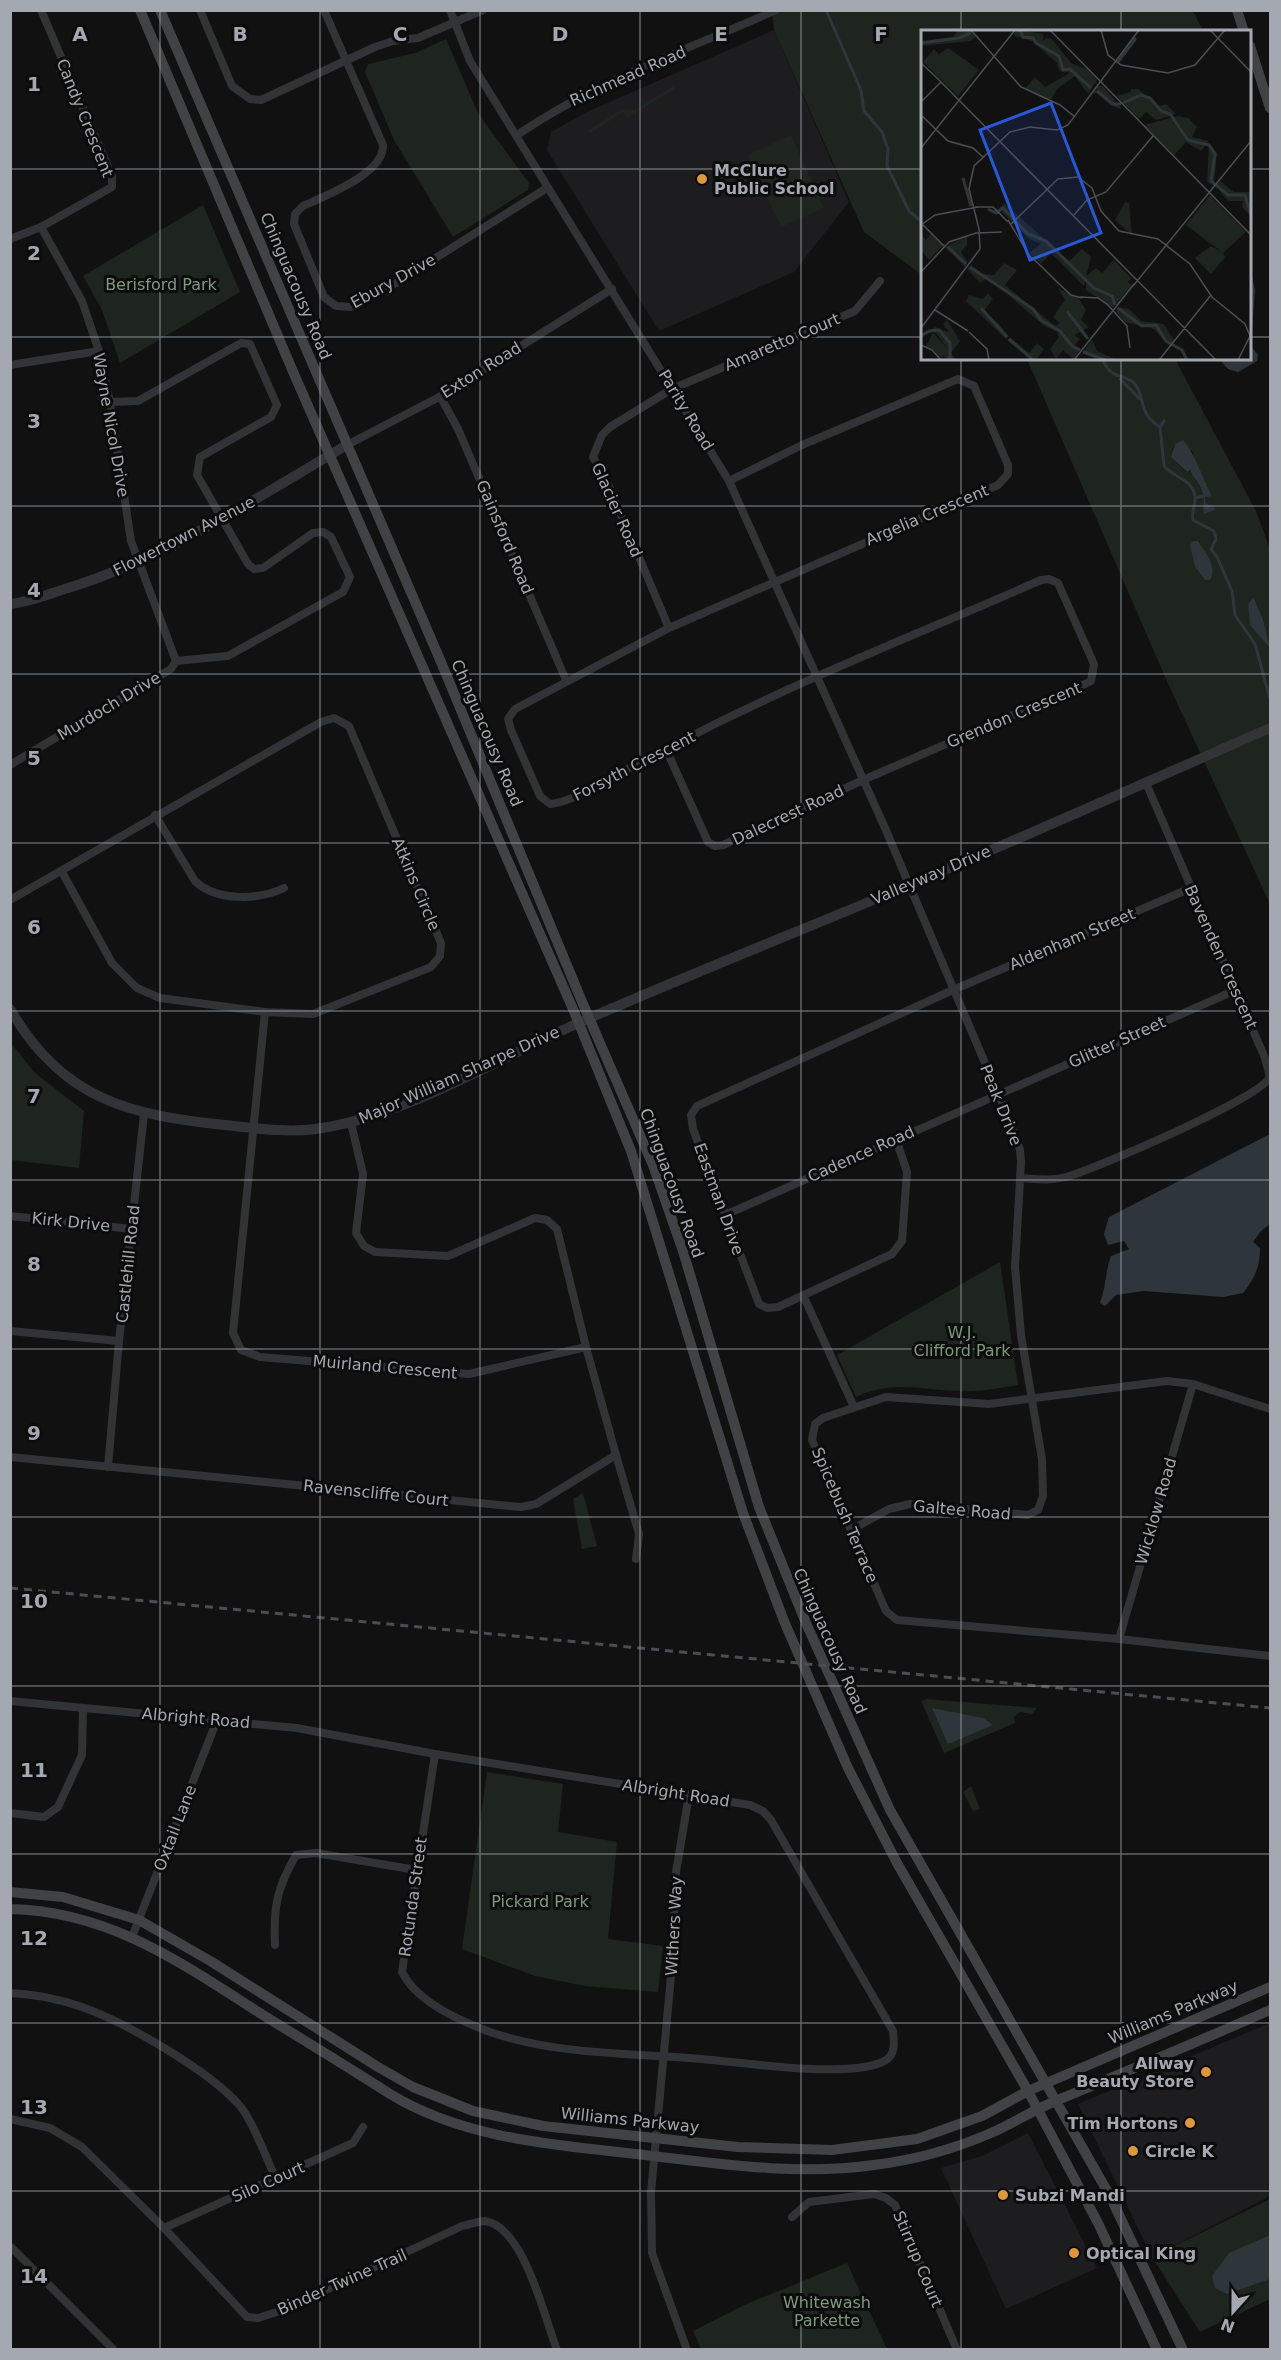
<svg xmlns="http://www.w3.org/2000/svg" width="1281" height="2360" viewBox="0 0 1281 2360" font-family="'DejaVu Sans',sans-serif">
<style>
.built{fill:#1d1d1f}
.green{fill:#1e241e;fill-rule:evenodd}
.water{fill:#2e363b}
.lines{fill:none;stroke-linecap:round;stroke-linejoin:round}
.stream{stroke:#2e363b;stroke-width:3}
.minor{stroke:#323336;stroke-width:8}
.tertiary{stroke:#323336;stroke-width:10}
.secondary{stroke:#404246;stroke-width:10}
.rail{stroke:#4b4d51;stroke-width:3;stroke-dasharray:8 6;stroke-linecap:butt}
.grid{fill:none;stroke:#a4a9b1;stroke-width:1.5;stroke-opacity:0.55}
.poi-dot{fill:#dc963e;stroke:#0c0c0d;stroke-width:2}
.labels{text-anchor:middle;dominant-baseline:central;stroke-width:6;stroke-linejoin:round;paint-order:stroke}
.street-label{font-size:16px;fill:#a4a9b1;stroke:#0c0c0d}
.poi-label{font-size:16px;font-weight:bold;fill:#a4a9b1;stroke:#0c0c0d;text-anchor:start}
.park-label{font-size:16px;fill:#7e9a7c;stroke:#0c0c0d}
.inset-river{fill:none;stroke:#2e363b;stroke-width:3}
.inset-road{fill:none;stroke:#4c4e52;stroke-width:1.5}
.view{fill:#2a57d4;fill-opacity:0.15;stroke:#2a57d4;stroke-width:3}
.inset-edge{fill:none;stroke:#a4a9b1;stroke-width:3}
.grid-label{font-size:20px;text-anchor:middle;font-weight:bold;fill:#a4a9b1;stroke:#0c0c0d;stroke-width:6;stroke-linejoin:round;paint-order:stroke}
</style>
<rect width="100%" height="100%" fill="#111112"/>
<!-- built -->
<g class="built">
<path d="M774,30L849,202L794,272L659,331L547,150L551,132L589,111Z"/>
<path d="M1270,2023V2196L1152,2257L1078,2104Z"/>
<path d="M1028,2133L1097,2268L1006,2309L941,2168L982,2156Z"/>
</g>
<!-- green -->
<g class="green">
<path d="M772,11H1193L1203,31L922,32V275L864,232L774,30Z"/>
<path d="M446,39L478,113L529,183L528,190L453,237L394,140L365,72L368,64L415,53Z"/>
<path d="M673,86L675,89L627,118L623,112L589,134V130L622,109L635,110Z"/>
<path d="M791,135L824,208L781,227L747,155Z"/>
<path d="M203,205L240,292L120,363L102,310L83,276Z"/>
<path d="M1027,359H1175L1256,511L1270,549V904L1166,679ZM1175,444L1192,451L1199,474L1212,496L1206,495L1204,514L1203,492L1190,471L1186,472L1176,462L1172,450ZM1198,541L1212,569L1205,579L1195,567ZM1252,598L1263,619L1269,645L1250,625L1249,601Z"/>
<path d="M11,1043L34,1072L84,1111L79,1168L11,1160Z"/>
<path d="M1000,1262L1018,1385C1000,1388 981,1392 962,1391C922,1391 896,1379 856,1397L837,1355Z"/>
<path d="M583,1493L597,1546L582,1549L573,1499Z"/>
<path d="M926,1699L1036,1708V1709L1032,1714L1020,1712L1014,1717L1015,1723L944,1753L921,1701Z"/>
<path d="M487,1772L563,1784L558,1832L617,1842L608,1939L663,1946L658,1992L585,1986L535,1976L462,1949Z"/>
<path d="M971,1786L980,1809L973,1811L963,1792Z"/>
<path d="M1270,2199V2299L1200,2332L1152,2257Z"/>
<path d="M847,2263L887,2349H701L693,2331L744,2305Z"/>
</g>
<!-- water -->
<g class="water">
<path d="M1250,266L1255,290L1251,346L1258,355L1257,361L1238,372L1228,369L1219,359L1250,358Z"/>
<path d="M1183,440C1194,452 1203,479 1212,496L1205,497L1206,504L1214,506L1215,510L1204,514C1202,507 1205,498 1202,491C1199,482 1193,478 1190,470L1187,472L1171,457L1175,444Z"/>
<path d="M1193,541H1198C1205,553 1218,566 1210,580H1205L1195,567L1190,545Z"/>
<path d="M1253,597L1263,619L1270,648L1250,625L1248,604Z"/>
<path d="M1270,1134V1224L1261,1231L1253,1242L1260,1248C1260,1267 1255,1278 1243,1293L1223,1297L1144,1291L1116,1295L1105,1306L1100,1303C1106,1287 1105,1273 1111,1256L1129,1249L1124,1241L1108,1245L1104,1234L1109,1217Z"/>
<path d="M932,1708L983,1718L993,1725L948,1744Z"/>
<path d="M1270,2235V2279L1227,2294L1215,2288L1212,2276L1229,2253Z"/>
</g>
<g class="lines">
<!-- stream -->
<g class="stream">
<path d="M826,10L861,90L864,111L882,132L888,149L887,166L909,211L922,222"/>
<path d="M1102,358C1110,380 1125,374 1134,383C1147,397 1136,412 1160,427L1164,466C1173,477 1193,480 1195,496C1196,505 1191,511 1193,520L1214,531L1216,539L1211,549L1217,557L1232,591L1235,615L1255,644L1270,699"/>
<path d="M1120,379L1140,399"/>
<path d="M1160,427L1164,421"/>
<path d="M1195,498L1203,496"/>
</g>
<!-- minor -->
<g class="minor">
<path d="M200,10L232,86L250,99L261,100L375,47L393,41L418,38L483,10"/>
<path d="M324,10L383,145C384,174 326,195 303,206L295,214L294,224L324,297L336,306L351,307L396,283L547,188"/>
<path d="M450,10L470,61L729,481L885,828L1008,1117L1020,1150L1021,1162L1015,1267L1021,1335L1042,1459L1043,1496L1038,1510L1028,1515L910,1504L889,1509L851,1530"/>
<path d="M517,135C596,81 689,49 776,10"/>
<path d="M10,239L41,227L112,187V176L41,10"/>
<path d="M10,365L99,351"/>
<path d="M440,396L458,429L566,680"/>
<path d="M110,402L138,401L241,343L250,344L277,405L271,417L200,457L197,475L248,564L254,569L263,568L313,533L323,532L331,537L350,577L343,592L228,656L176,661"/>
<path d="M347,445L443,395L612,289"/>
<path d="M669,628L608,484L593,457L602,435L610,427L672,389L855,311L880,281"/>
<path d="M666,749L708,842L715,846L723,845L863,780L1085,684L1091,681L1094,664L1058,583L1049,579L1041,580C932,628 820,672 713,725C678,743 643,761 608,779C589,789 571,802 550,804L540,796L511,730L508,719L515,709L669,628L998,485L1008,474V465L974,386L958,379L802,445L729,481"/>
<path d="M10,765L171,669L176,661L131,541L110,402L99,351L82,301L41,227"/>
<path d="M155,815L195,881C217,902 259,900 284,888"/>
<path d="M10,900L321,722L334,718L349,726L441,943L440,956L431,967L313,1014L265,1012L160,998L137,988L112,963L62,872"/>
<path d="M265,1012L233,1333L241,1350L260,1357L469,1374L586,1347L557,1229L547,1220L535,1218L448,1256L375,1252L364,1246L356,1233L363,1174L351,1123"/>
<path d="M896,1139L907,1172L902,1241L892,1254L778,1307L767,1308L759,1304L693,1129L691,1115L697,1106L953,990L1191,888"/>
<path d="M1020,1178C1036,1179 1051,1181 1066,1177C1095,1169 1261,1098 1270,1077L1265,1058L1146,783"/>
<path d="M725,1215L1236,990"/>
<path d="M10,1216L132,1229"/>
<path d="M803,1295L854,1407"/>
<path d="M10,1331L119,1341L144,1114"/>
<path d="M1270,1409L1193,1384L1167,1381L989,1404L886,1397L823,1418L815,1424L812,1440L886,1611L897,1620L1119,1639L1270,1656"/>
<path d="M616,1455L639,1534L636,1559"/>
<path d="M10,1457L521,1507L536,1504L616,1455L586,1347"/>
<path d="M108,1467L119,1341"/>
<path d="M1119,1639L1193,1384"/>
<path d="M10,1701L297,1728L435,1754L750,1805L763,1811L771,1820L893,2031C894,2041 896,2054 886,2060C854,2080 741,2062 701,2059C631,2053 557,2055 490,2032C460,2021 416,2001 402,1972L435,1754"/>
<path d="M10,1813L44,1817L58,1807L82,1755L83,1708"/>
<path d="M132,1937L217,1720"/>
<path d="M275,1945C273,1907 277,1888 296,1855L316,1853L416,1870"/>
<path d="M10,1993C35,1994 59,1999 82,2007C125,2022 210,2071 240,2106C254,2123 266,2158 276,2179"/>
<path d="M10,2119L50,2128L82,2147L164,2228L247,2317L258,2318L283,2310L462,2226C469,2225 478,2221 485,2221C524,2227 544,2316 557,2350"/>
<path d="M792,2217L809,2202L874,2194L886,2198L895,2205L957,2350"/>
<path d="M164,2228L353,2143L363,2127"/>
<path d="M10,2246L114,2350"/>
<path d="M687,2350L652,2253L651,2192L672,1965L676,1872L689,1795"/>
</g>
<!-- tertiary -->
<g class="tertiary">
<path d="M10,604C30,602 49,594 68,588C168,557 256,498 347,445"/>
<path d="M10,1009C62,1099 128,1115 225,1125C254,1128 287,1133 316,1129C409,1116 505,1054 592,1017C696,972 802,930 907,886C1029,835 1149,781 1270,728"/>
</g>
<!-- secondary -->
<g class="secondary">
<path d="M140,10L294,374L573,1009L631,1151L743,1513L784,1621L848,1768L897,1863L1028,2091L1098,2223L1157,2350"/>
<path d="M160,10L441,662L583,1004L653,1165L683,1251L759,1507L806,1623L890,1810L1110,2196L1183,2350"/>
<path d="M1237,10L1244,32"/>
<path d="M1250,46L1270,108"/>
<path d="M10,1892L63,1897L139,1920L212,1962L378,2067L413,2087L473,2111L543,2126L738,2147L832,2150L917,2139L982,2116L1028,2091L1270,1987"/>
<path d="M10,1909C110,1911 183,1964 263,2015C305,2041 348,2067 390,2094C457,2135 541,2144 618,2152C702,2161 789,2177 874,2165C915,2160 954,2149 991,2133C1014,2123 1035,2109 1058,2100C1129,2070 1200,2041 1270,2010"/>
</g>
<!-- rail -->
<path class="rail" d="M10,1588L1270,1708"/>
</g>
<!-- grid -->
<path class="grid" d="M160,10V2350M320,10V2350M480,10V2350M640,10V2350M801,10V2350M961,10V32M1121,10V32M10,169H922M1250,169H1270M10,337H922M1250,337H1270M961,358V2350M1121,358V2350M10,506H1270M10,674H1270M10,843H1270M10,1011H1270M10,1180H1270M10,1349H1270M10,1517H1270M10,1686H1270M10,1854H1270M10,2023H1270M10,2191H1270"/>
<!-- markers -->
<g class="poi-dot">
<circle cx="702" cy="179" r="6"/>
<circle cx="1206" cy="2072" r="6"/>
<circle cx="1190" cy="2123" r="6"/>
<circle cx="1133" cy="2151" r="6"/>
<circle cx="1003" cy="2195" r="6"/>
<circle cx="1074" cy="2253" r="6"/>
</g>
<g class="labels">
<!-- street labels -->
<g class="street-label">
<text transform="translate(628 76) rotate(-24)">Richmead Road</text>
<text transform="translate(85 118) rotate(68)">Candy Crescent</text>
<text transform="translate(393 281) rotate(-29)">Ebury Drive</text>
<text transform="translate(296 286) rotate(67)">Chinguacousy Road</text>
<text transform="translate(782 342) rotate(-23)">Amaretto Court</text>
<text transform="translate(481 370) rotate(-32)">Exton Road</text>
<text transform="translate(686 410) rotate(59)">Parity Road</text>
<text transform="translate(111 425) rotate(80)">Wayne Nicol Drive</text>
<text transform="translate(617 510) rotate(66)">Glacier Road</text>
<text transform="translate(927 515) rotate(-23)">Argelia Crescent</text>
<text transform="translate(184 536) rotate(-27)">Flowertown Avenue</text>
<text transform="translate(505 537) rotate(67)">Gainsford Road</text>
<text transform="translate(109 706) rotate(-31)">Murdoch Drive</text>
<text transform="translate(1014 715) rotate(-23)">Grendon Crescent</text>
<text transform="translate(487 733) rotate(67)">Chinguacousy Road</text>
<text transform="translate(634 766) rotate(-27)">Forsyth Crescent</text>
<text transform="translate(788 815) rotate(-25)">Dalecrest Road</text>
<text transform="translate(931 875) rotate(-23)">Valleyway Drive</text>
<text transform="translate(416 884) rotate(67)">Atkins Circle</text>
<text transform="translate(1072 939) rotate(-23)">Aldenham Street</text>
<text transform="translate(1221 957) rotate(66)">Bavenden Crescent</text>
<text transform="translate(1117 1042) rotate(-24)">Glitter Street</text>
<text transform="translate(459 1075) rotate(-24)">Major William Sharpe Drive</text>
<text transform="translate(1001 1105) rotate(68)">Peak Drive</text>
<text transform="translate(861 1154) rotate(-24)">Cadence Road</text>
<text transform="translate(672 1183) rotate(70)">Chinguacousy Road</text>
<text transform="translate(719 1199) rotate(70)">Eastman Drive</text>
<text transform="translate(71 1222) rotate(6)">Kirk Drive</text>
<text transform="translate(128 1264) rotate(-84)">Castlehill Road</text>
<text transform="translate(385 1367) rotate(5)">Muirland Crescent</text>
<text transform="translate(376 1493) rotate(6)">Ravenscliffe Court</text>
<text transform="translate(962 1510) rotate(5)">Galtee Road</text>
<text transform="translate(1156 1511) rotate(-74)">Wicklow Road</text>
<text transform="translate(845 1515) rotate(67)">Spicebush Terrace</text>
<text transform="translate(830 1641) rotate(66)">Chinguacousy Road</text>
<text transform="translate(196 1718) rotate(5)">Albright Road</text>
<text transform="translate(676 1793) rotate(9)">Albright Road</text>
<text transform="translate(175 1828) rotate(-69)">Oxtail Lane</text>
<text transform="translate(413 1897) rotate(-82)">Rotunda Street</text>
<text transform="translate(674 1926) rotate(-87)">Withers Way</text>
<text transform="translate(1173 2012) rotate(-23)">Williams Parkway</text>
<text transform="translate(630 2120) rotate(6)">Williams Parkway</text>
<text transform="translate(268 2182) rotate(-24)">Silo Court</text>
<text transform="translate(918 2259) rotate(67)">Stirrup Court</text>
<text transform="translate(342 2282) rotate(-24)">Binder Twine Trail</text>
</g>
<!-- poi labels -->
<g class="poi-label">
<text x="714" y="170">McClure<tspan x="714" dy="18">Public School</tspan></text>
<text x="1194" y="2063" text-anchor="end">Allway<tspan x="1194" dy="18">Beauty Store</tspan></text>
<text x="1178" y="2123" text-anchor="end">Tim Hortons</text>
<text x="1145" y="2151">Circle K</text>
<text x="1015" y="2195">Subzi Mandi</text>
<text x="1086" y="2253">Optical King</text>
</g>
<!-- park labels -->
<g class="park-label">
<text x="161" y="284">Berisford Park</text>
<text x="962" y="1332">W.J.<tspan x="962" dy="18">Clifford Park</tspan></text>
<text x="540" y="1901">Pickard Park</text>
<text x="827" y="2302">Whitewash<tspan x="827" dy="18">Parkette</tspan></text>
</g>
</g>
<!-- overview -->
<g transform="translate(921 30)">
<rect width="330" height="330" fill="#111112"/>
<path d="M37,0H49L55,6L50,11L0,16V11L32,7ZM96,0L122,4V11L125,8L131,9L150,33L167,40L176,50L167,64L154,46L136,59L130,70L104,59L114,47L124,57L149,43L138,40L136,33L111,11L92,5ZM27,18L58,40L37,66L2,32L13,19L18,24ZM175,56H182L201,79L189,75L176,63L171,64ZM210,59H217L239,76L245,74L255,84L235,90L225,82L218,89L195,66L210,62ZM257,86L267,88L276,97L271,107L288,111L280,121L265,112L253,125L223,95ZM288,114L296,123L293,156L286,152ZM299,151L313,162H330V187L321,177L322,171H307L295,156ZM289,165L325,202L302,223L304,227L290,244L274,228L290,216L301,222L265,195ZM204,172L208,173L211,205L194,190ZM83,173L148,231L161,219L170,227L163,256L130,223L120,234L108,223L120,214L108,209L78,179ZM0,204L5,210L10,204L22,216L8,230L0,220ZM46,206V215L40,222L47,232L44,237L24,217ZM193,230L210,248L207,252L211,255L192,278L165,260V246L175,238L181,243ZM83,233L96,240L84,255L134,296L139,293L132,287L144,270L137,258L158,269L165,280L160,290L168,297L153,305L159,309L154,315L160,319L152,329L142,320L135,329L129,319L138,307L136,302L122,295L82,260L64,249L59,253L46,239L50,235L61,244L73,245ZM67,263L72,269L63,281L77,293L88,306L85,309L45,271L48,265L62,269ZM197,277L208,279L220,291L243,294L253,311L248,316L233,299L204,292L195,281ZM26,290L39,311L30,323L36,330H26L22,325L21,329L5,316L12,303L26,318L15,303L11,302L7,304L14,297L28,302L22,294ZM89,307L108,323L116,313L123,319L115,330H110L86,310ZM171,310L176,321L196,330L161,323Z" fill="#1e241e"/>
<path class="inset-river" d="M99,0L102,7L112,8L115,13L138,26L142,40L149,39L170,58M0,13L38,8L50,3M197,32L215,8M176,61L192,74H200M202,73L220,65L229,68L240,81L249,84L267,110L288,115L294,124L290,151L307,165H324L330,185M42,148L50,176M67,179L75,183L82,178L107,204L125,211L173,258L191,266L194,275M27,217L45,234M49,237L112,279L120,290L139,301L151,316L159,320M60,278L86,307M197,278L221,296L235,295L245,311L261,320L266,330M146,281L167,309M0,306L8,301L18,300L29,313V330M88,309L112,330M162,322L185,330"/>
<path class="inset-road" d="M50,0L100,57L139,75L154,87M129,0L330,205M180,0L187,25L200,35L247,43L274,35L304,0M289,0L330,42M0,33L17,49M17,49L295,330M0,72L20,52M0,85L27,111L52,118L62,127M0,118L94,0M54,177H72L87,192M153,185L166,170L185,162L232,106M87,190L108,225L122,238M1,194L23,216M90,194L137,149L157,147L171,158L180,181L198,201L237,209L269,234L291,267L324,294L329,306L317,330M0,195L14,185L57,177M121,237L136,252M0,242L28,212L55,203L81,202M136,252L150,265L161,268M212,256L330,111M159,267L177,268L187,275M186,274L206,296L209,318M14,280L47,301M0,298L59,219L58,199L48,159L53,136L89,102L109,97L136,100L147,95L218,0M48,302L66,319L68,330M0,315L11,320L20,330M153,330L213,254M238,330L290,265"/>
<path class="view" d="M130,73L180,203L109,230L59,100Z"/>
<rect width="330" height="330" class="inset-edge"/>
</g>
<g class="grid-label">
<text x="80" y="41">A</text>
<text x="240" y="41">B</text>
<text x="400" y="41">C</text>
<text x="560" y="41">D</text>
<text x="721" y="41">E</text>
<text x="881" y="41">F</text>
<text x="34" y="91">1</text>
<text x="34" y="260">2</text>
<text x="34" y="428">3</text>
<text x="34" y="597">4</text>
<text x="34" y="765">5</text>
<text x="34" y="934">6</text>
<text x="34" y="1103">7</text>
<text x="34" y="1271">8</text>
<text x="34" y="1440">9</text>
<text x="34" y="1608">10</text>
<text x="34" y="1777">11</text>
<text x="34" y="1945">12</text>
<text x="34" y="2114">13</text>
<text x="34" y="2283">14</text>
</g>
<!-- border -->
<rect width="1281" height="2360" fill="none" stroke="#a4a9b1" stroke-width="24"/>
<!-- north arrow -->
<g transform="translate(1233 2312) rotate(201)" stroke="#0c0c0d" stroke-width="4.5" paint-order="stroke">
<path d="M0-4.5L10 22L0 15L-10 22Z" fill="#a4a9b1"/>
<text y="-9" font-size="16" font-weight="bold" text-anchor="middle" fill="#a4a9b1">N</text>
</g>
</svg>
